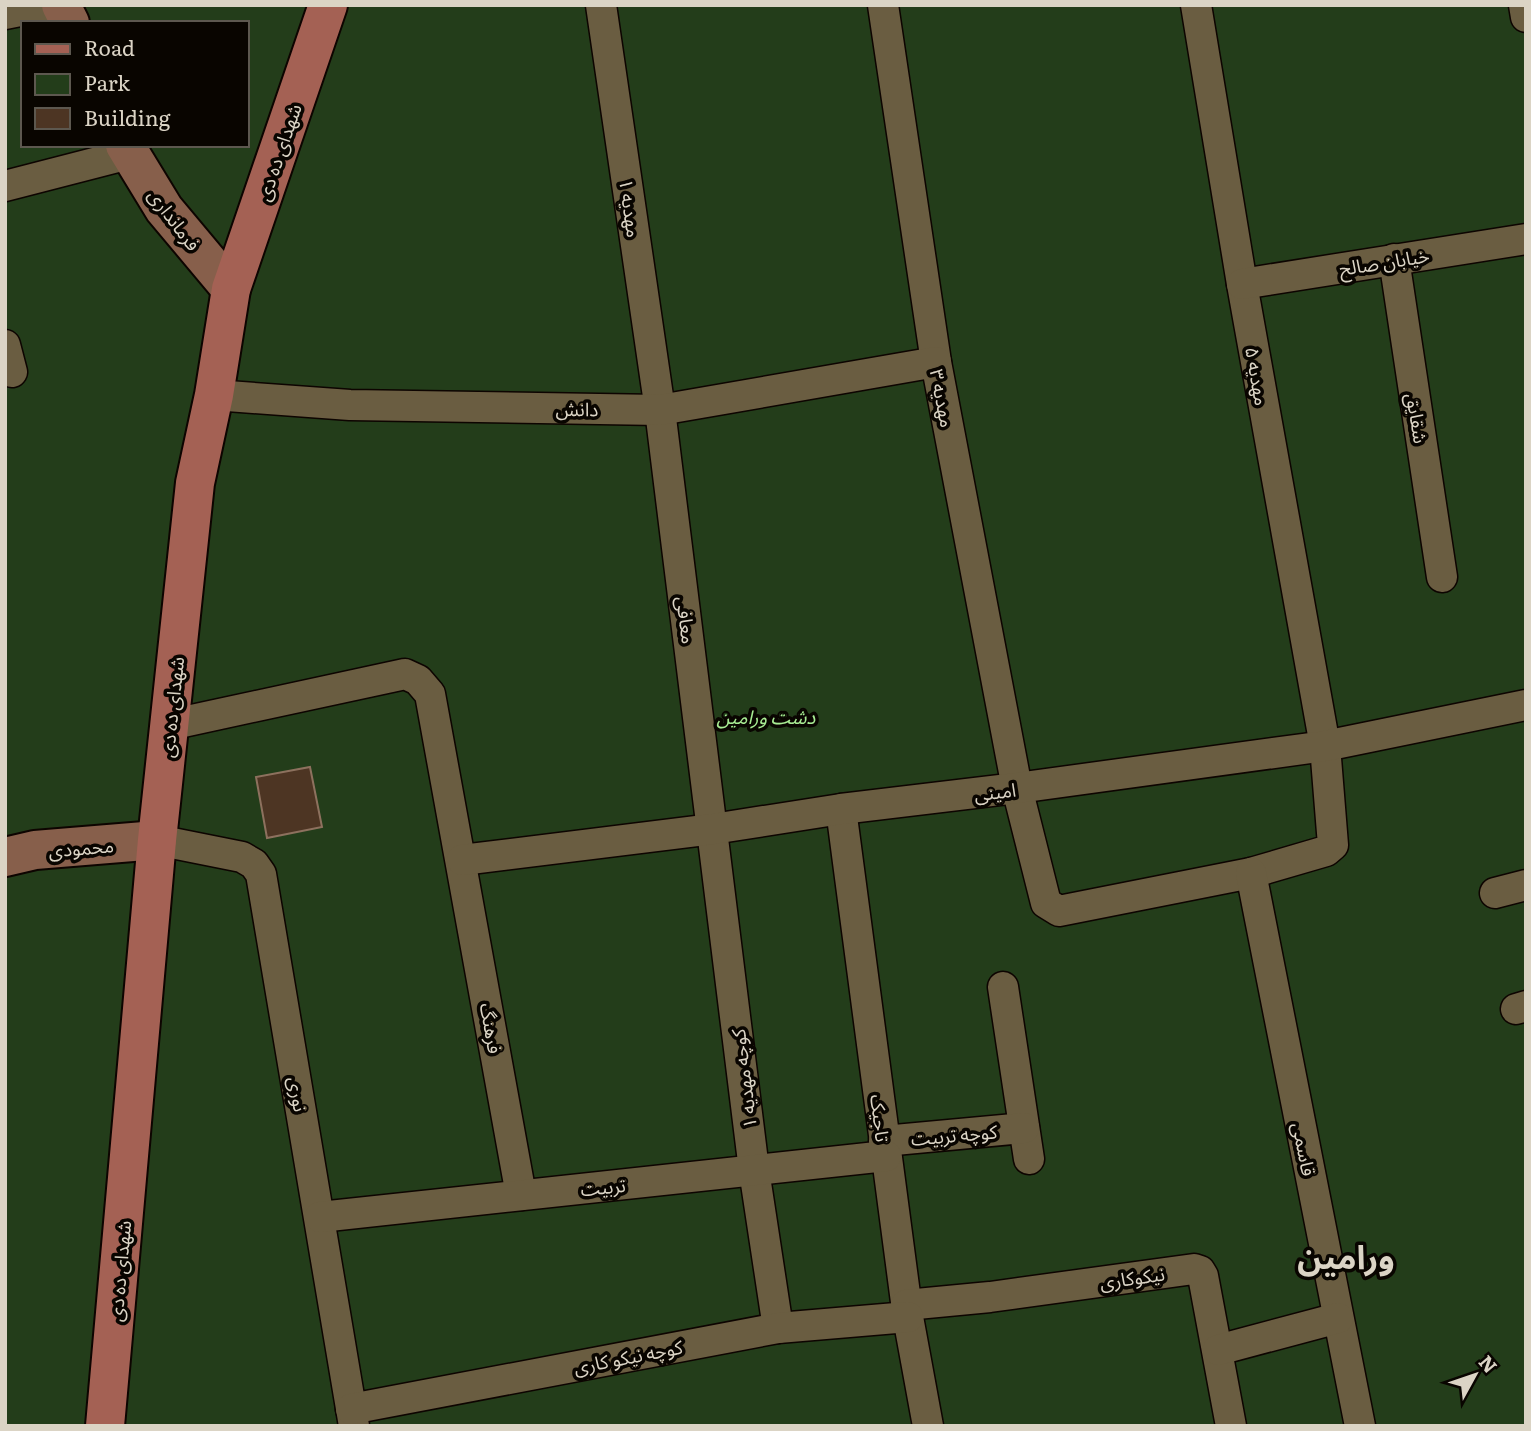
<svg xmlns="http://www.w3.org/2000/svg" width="1531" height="1431" viewBox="0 0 1531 1431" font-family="Literata,'Noto Sans Arabic',serif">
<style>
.green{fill:#233d1a;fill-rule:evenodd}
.building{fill:#4d3523;stroke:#8d715e;stroke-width:2}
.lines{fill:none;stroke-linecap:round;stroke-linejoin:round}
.street-casing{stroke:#0d0400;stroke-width:33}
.secondary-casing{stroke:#0d0400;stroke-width:42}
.primary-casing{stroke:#0d0400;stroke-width:42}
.street{stroke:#6a5d41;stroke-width:30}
.secondary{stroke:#875f4b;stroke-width:38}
.primary{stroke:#a46154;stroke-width:38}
.labels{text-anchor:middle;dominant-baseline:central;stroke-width:7;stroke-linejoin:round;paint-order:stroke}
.street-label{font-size:19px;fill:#dbd4c5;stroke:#090500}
.park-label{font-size:19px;font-style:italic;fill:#a8ec93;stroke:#090500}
.town-label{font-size:33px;font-weight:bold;fill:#dbd4c5;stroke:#090500}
</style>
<rect width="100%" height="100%" fill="#241900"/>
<!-- green -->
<path class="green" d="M5,5H1526V1426H5ZM23,23H247V145H23Z"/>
<!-- building -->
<path class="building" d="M310,767L322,827L267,838L256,777Z"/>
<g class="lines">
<!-- street casing -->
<g class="street-casing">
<g id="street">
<path d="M601,5L660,410L754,1170L778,1328"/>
<path d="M883,5L936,362L1017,788L1046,903L1059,911L1251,873L1326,851L1333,845L1325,746L1242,284L1196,5"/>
<path d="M1524,5L1526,17"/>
<path d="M5,14L50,5"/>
<path d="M5,186L129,154"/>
<path d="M1394,259L1442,577"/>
<path d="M1242,284L1526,239"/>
<path d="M5,345L12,372"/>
<path d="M214,395L350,405L660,410L936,362"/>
<path d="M169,725L405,674L418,680L430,694L521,1195"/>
<path d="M841,809L908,1317L928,1426"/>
<path d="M157,840L242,857L254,864L261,874L354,1426"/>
<path d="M462,860L713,829L841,809L1017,788L1325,746L1526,705"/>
<path d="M1251,873L1360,1426"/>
<path d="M1495,893L1526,885"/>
<path d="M1003,987L1029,1159"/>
<path d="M1516,1009L1526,1006"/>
<path d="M884,1141L1024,1128"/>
<path d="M320,1217L886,1156"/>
<path d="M906,1305L990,1297L1194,1269L1200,1271L1203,1276L1231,1426"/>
<path d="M1218,1350L1338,1318"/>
<path d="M351,1409L778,1328L908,1317"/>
</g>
</g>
<!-- secondary casing -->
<g class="secondary-casing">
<g id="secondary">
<path d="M61,5L70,23"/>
<path d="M125,145L164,209L231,289"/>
<path d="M5,857L35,850L157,840"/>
</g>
</g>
<!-- primary casing -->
<g class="primary-casing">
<path id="primary" d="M105,1426L157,840L195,483L214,395L231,289L328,5"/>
</g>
<!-- street -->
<use href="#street" class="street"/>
<!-- secondary -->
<use href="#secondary" class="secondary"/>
<!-- primary -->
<use href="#primary" class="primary"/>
</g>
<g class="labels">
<!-- street labels -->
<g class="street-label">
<text transform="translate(278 152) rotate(-71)">شهدای ده دی</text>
<text transform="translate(631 208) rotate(82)">مهدیه ۱</text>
<text transform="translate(175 219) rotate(53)">فرمانداری</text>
<text transform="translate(1384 261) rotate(-9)">خیابان صالح</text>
<text transform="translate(1258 376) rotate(80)">مهدیه ۵</text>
<text transform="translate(943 398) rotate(79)">مهدیه ۳</text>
<text transform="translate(577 408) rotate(1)">دانش</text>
<text transform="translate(1418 418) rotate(81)">شقایق</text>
<text transform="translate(687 620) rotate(83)">معافی</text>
<text transform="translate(171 707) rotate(-84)">شهدای ده دی</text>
<text transform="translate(995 791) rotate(-7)">امینی</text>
<text transform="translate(81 847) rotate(-5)">محمودی</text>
<text transform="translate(492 1028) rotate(80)">فرهنگ</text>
<text transform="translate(743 1079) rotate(-97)">کوچه مهدیه ۱</text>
<text transform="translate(299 1094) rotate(80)">نوری</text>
<text transform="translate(881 1118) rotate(83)">تاجیک</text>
<text transform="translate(954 1134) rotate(-5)">کوچه تربیت</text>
<text transform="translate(1305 1149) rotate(79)">قاسمی</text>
<text transform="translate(603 1186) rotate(-6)">تربیت</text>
<text transform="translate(119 1271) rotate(-85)">شهدای ده دی</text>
<text transform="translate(1132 1277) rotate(-8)">نیکوکاری</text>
<text transform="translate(628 1356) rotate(-11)">کوچه نیکو کاری</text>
</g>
<!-- park labels -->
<g class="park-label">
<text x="766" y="716">دشت ورامین</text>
</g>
<!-- town labels -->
<g class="town-label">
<text x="1346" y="1254">ورامین</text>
</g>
</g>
<!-- border -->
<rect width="1531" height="1431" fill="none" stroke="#dbd4c5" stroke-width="14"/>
<!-- legend -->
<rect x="21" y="21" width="228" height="126" fill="#090500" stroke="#5d584f" stroke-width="2"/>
<rect x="35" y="44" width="35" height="10" fill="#a46154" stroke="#5d584f" stroke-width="2"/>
<text x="84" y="56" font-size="21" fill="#dbd4c5">Road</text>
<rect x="35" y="74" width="35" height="21" fill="#233d1a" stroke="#5d584f" stroke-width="2"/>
<text x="84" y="91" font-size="21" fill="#dbd4c5">Park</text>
<rect x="35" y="108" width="35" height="21" fill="#4d3523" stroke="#5d584f" stroke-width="2"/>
<text x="84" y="126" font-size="21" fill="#dbd4c5">Building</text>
<!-- north arrow -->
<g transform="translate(1475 1375) rotate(50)" stroke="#090500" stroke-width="5" paint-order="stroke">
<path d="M0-5L12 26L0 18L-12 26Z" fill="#dbd4c5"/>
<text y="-10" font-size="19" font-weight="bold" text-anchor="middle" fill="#dbd4c5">N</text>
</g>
</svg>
